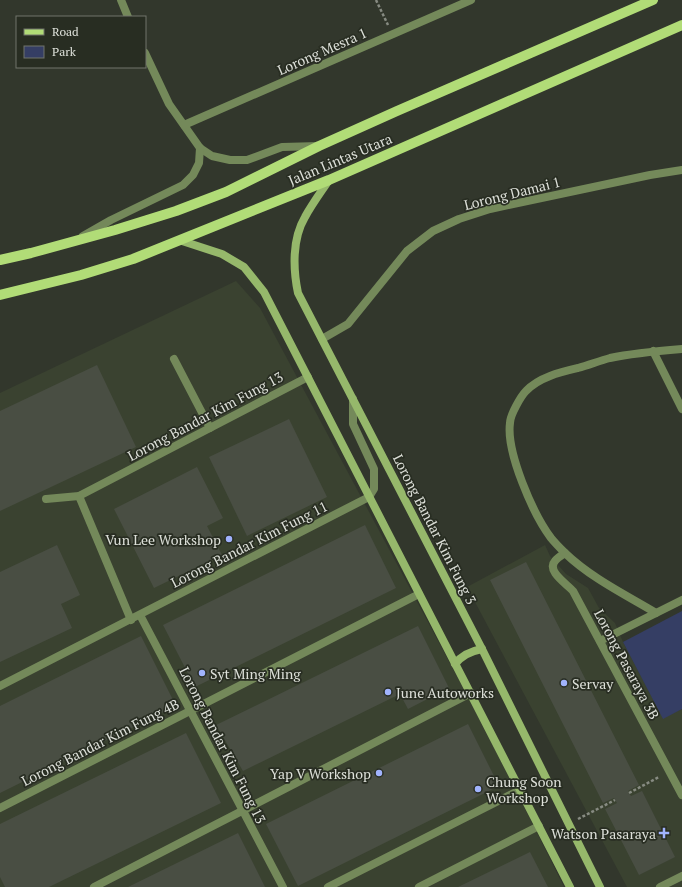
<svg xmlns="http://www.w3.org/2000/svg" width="682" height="887" viewBox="0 0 682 887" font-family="'PT Serif',serif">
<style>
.built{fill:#3a4230}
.green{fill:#353e64}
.building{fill:#494e43}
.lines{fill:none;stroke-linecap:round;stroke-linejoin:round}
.path{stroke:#878b82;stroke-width:2.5;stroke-dasharray:3 2;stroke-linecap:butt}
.lane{stroke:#74895a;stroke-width:8}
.street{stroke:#74895a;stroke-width:8}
.secondary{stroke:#96b86b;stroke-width:8}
.primary{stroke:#b1dc77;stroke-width:10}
.poi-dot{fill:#a1b3fd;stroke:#282d22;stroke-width:1.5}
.labels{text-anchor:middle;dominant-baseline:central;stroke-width:3.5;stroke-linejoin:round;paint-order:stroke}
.street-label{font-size:14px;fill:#dde0d9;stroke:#282d22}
.poi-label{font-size:14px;fill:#dde0d9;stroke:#282d22;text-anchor:start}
</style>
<rect width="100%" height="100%" fill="#32372c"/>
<!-- built -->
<g class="built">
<path d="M236,281L260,308L490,738L564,887H0V393Z"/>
<path d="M545,545L550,556L566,574L588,588L599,608L615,623L623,642L663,718L682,709V887H627L467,587Z"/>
</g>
<!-- green -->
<path class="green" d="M682,611V709L663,719L623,642Z"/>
<!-- building -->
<g class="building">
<path d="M97,365L136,447L0,511V411Z"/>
<path d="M289,419L327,497L247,536L209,457Z"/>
<path d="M197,467L223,518L207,526L222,555L154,588L114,509Z"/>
<path d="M365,525L396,588L195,687L163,625Z"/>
<path d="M57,545L80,595L61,604L72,628L0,662V572Z"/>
<path d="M526,562L639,785L628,791L629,793L631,796L642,791L675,857L639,875L605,809L617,803L615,800L614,798L603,803L490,580Z"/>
<path d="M418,626L449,688L408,709L400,694L243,771L216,725Z"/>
<path d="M141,636L176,706L0,793V706Z"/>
<path d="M468,724L499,786L298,886L266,824Z"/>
<path d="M186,733L221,803L49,887H5L0,877V824Z"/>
<path d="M238,833L265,887H128Z"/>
<path d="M530,852L548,887H458Z"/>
</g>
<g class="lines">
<!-- path -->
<g class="path">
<path d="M376,0L388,25"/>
<path d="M629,793L659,777"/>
<path d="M578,819L615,800"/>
</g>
<!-- lane -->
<g class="lane">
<path d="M174,359L210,428"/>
<path d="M79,496L131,620"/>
<path d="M46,499L79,496L308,377"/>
</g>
<!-- street -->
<g class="street">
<path d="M121,0L128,17"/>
<path d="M145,53L169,104L200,148L212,156L230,160H247L282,147L319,146"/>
<path d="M184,125L471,0"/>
<path d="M83,236L111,220L183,185L193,175L199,163L200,148"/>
<path d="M322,339L348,324L407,251L433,231L459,219L490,209L650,175L682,170"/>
<path d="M653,351L682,409"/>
<path d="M565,553C562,555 557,558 555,561C546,571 567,584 573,591L682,795"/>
<path d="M656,613C626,595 591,578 565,553C560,548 555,543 551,538C533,514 506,452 510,423C510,415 521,396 526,391C539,377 561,372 578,368C589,365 599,361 610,358C634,353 658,351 682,349"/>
<path d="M140,615L283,887"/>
<path d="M600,641L682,600"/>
<path d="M0,686L369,497L374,489V469L353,424V399"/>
<path d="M0,808L419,594"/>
<path d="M94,887L471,693"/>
<path d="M328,887L520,790"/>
<path d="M419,887L539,826"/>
<path d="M660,887L682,876"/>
</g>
<!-- secondary -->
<g class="secondary">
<path d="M329,180C321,192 312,204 305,217C292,239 293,269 298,293L482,649L600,887"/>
<path d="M179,240L222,254L244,267L264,292L570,887"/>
<path d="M455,664C462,655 471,651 482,649"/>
</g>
<!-- primary -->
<g class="primary">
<path d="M0,260L31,253L115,230L176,211L226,192L319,146L397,111L653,0"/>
<path d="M0,295L81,275L133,259L329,180L682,25"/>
</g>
</g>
<!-- markers -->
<g class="poi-dot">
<circle cx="229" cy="539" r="4"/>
<circle cx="202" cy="673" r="4"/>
<circle cx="564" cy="683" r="4"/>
<circle cx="388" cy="692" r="4"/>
<circle cx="379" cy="773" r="4"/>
<circle cx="478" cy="789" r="4"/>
<path d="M662 827h4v4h4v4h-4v4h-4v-4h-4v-4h4z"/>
</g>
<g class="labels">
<!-- street labels -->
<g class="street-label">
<text transform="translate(322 51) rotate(-24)">Lorong Mesra 1</text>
<text transform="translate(340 159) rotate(-23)">Jalan Lintas Utara</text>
<text transform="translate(512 193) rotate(-14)">Lorong Damai 1</text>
<text transform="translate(205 416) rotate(-28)">Lorong Bandar Kim Fung 13</text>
<text transform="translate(435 529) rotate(63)">Lorong Bandar Kim Fung 3</text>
<text transform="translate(249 544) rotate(-27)">Lorong Bandar Kim Fung 11</text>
<text transform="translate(627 664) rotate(62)">Lorong Pasaraya 3B</text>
<text transform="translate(100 742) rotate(-27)">Lorong Bandar Kim Fung 4B</text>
<text transform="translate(223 745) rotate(63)">Lorong Bandar Kim Fung 13</text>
</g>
<!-- poi labels -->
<g class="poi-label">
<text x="221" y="539" text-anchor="end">Vun Lee Workshop</text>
<text x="210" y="673">Syt Ming Ming</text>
<text x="572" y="683">Servay</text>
<text x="396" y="692">June Autoworks</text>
<text x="371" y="773" text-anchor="end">Yap V Workshop</text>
<text x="486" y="781">Chung Soon<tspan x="486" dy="16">Workshop</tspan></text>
<text x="656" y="833" text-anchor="end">Watson Pasaraya</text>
</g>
</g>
<!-- legend -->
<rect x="16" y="16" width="130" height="52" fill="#282d22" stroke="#70756b"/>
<rect x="24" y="29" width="20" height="6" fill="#b1dc77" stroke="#70756b"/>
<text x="52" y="36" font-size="12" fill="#dde0d9">Road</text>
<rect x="24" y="46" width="20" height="12" fill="#353e64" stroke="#70756b"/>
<text x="52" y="56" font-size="12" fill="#dde0d9">Park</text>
</svg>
